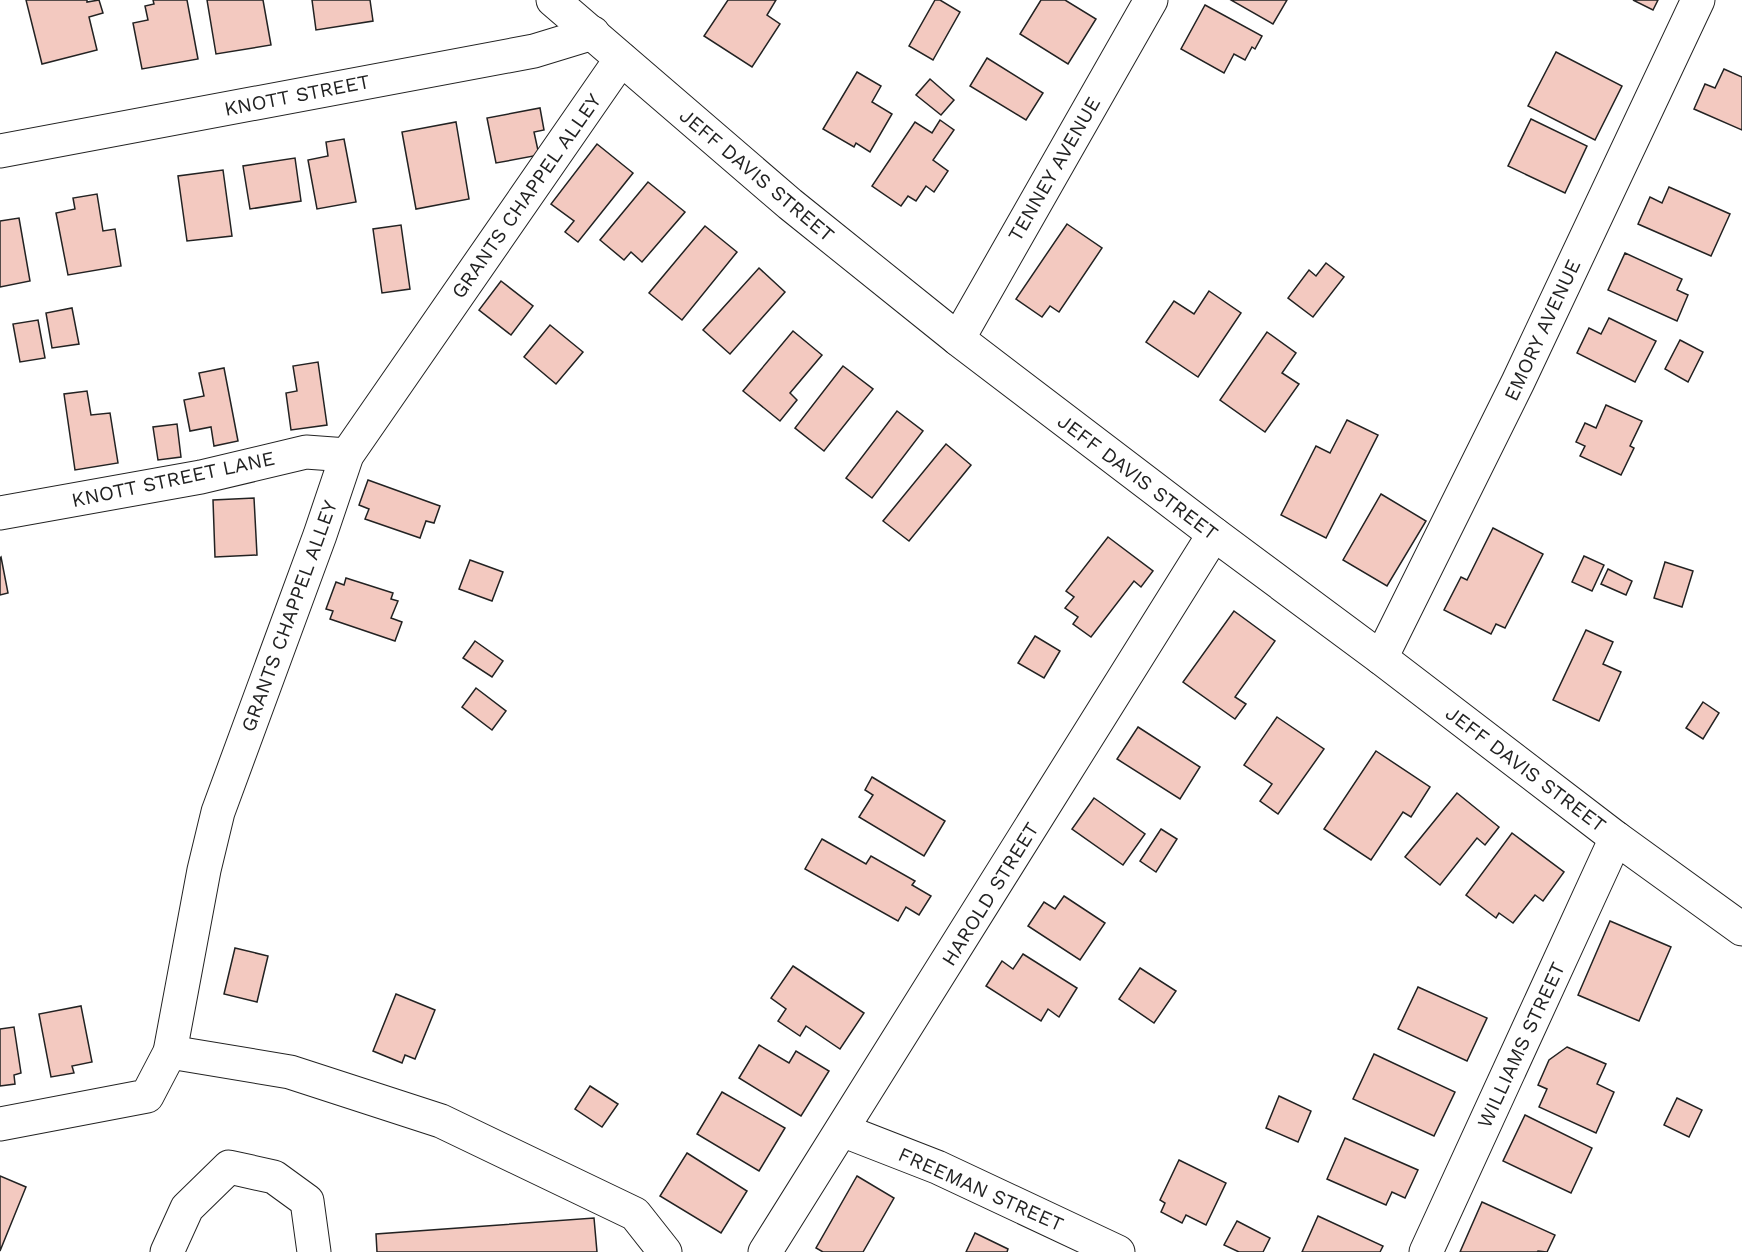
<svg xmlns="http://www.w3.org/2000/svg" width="1742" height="1252" viewBox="0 0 1742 1252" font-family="'Work Sans',sans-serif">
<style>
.building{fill:#f3c9c0;stroke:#222;stroke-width:1.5}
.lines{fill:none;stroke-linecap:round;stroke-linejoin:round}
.minor-casing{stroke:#222;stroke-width:35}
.minor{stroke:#fff;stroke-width:33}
.labels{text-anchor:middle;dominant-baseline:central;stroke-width:4.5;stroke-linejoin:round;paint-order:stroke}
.street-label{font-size:20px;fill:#222;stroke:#fff}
</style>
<rect width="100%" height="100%" fill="#fff"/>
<!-- building -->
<g class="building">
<path d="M26,0H87V2L99,0L103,13L89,17L97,50L42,64Z"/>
<path d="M153,0H187L198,59L142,69L133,23L148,20L145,6L154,4Z"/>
<path d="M207,0H263L271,45L216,54Z"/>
<path d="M312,0H370L373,21L316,30Z"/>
<path d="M728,0H776L767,15L780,24L752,67L704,36Z"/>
<path d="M935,0H940L960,12L933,60L909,46Z"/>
<path d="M1041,0H1065L1096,19L1068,64L1020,34Z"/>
<path d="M1231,0H1287L1273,24Z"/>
<path d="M1633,0H1658L1653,10Z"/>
<path d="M1205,5L1262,36L1255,49L1252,47L1245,60L1234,54L1224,73L1181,49Z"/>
<path d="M1556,52L1622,86L1595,140L1528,106Z"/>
<path d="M987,58L1043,93L1026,120L970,86Z"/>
<path d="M1724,69L1742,77V130L1694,109L1705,84L1715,88Z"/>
<path d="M857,72L881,86L872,102L892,114L870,152L856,143L854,147L823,129Z"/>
<path d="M930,79L954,100L941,115L916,95Z"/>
<path d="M540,108L544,130L534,132L539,155L496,163L487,118Z"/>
<path d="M1531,119L1587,146L1565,193L1508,166Z"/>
<path d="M940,120L954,130L933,160L948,171L934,192L926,186L916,201L908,196L901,206L872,186L915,122L932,133Z"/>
<path d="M456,122L469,199L416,209L402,132Z"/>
<path d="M344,139L356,202L317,209L308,160L328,156L326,142Z"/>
<path d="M597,144L633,173L578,242L565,232L574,221L551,204Z"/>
<path d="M295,158L301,201L250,209L243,166Z"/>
<path d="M223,170L232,236L187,241L178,176Z"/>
<path d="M648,182L685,212L642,262L631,252L624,260L600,240Z"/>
<path d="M1669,187L1730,214L1711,256L1638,224L1650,197L1662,203Z"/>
<path d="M97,194L103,231L115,229L121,266L68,275L56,213L75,209L73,198Z"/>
<path d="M19,218L30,281L0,287V221Z"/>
<path d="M1067,224L1102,248L1059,312L1050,306L1042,317L1016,299Z"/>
<path d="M401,225L410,289L382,293L373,229Z"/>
<path d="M705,226L737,252L682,320L649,293Z"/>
<path d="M1625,253L1682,279L1677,290L1688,295L1677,321L1608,290Z"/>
<path d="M1326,263L1344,277L1313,317L1288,298L1309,270L1316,276Z"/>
<path d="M759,268L785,292L730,354L703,330Z"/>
<path d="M501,281L533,306L511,335L479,310Z"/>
<path d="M1209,291L1241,313L1198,377L1146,342L1174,301L1194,314Z"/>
<path d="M72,308L79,344L52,348L46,313Z"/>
<path d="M1609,318L1656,341L1635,382L1577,353L1589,328L1601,334Z"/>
<path d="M38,320L45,358L20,362L13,324Z"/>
<path d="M550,325L583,352L556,384L524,357Z"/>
<path d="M793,331L822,355L790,393L797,400L780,421L743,391Z"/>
<path d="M1267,332L1296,353L1282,373L1299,384L1265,432L1220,400Z"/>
<path d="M1680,340L1703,352L1688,382L1665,369Z"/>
<path d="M318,362L327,425L291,430L286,393L297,391L293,366Z"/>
<path d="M843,366L873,389L824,451L795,428Z"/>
<path d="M224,368L238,441L214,446L211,427L190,431L184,400L204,396L199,373Z"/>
<path d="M87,391L91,415L110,413L118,463L75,470L64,394Z"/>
<path d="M1606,405L1642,421L1630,446L1634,448L1621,475L1580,456L1585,446L1576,442L1585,423L1596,428Z"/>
<path d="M897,411L923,431L872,498L846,478Z"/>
<path d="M1347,420L1378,435L1326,538L1281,515L1316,446L1330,453Z"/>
<path d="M177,424L181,457L158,460L153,427Z"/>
<path d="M946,444L971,465L909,541L883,521Z"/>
<path d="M368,480L440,506L434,523L426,521L420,538L365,519L369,509L359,505Z"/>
<path d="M1381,494L1426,521L1387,586L1343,560Z"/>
<path d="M254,498L257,555L215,557L213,500Z"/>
<path d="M1493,528L1543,554L1505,628L1496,624L1491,634L1444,610L1461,577L1467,580Z"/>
<path d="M1108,537L1153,571L1141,587L1134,581L1091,637L1073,624L1078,617L1065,608L1074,597L1066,591Z"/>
<path d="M1584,556L1604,565L1592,591L1572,582Z"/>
<path d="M1,557L8,593L0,595V558Z"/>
<path d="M470,560L503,572L492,601L459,589Z"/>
<path d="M1665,562L1693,571L1682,607L1654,598Z"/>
<path d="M1608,569L1632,581L1626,595L1601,584Z"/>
<path d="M346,578L393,593L391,599L398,601L391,618L402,622L395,641L330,619L333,611L326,609L336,582L344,585Z"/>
<path d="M1234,611L1275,641L1235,697L1246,704L1235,719L1183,682Z"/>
<path d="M1586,630L1613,642L1603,664L1621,672L1599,721L1553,700Z"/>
<path d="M1035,636L1060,651L1044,678L1018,663Z"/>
<path d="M475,641L503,661L492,677L463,658Z"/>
<path d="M476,688L506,711L492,730L462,707Z"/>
<path d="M1703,702L1719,713L1703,739L1686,728Z"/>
<path d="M1277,717L1324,749L1278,814L1260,801L1272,784L1244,765Z"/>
<path d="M1138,727L1200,767L1180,799L1117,759Z"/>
<path d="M1376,751L1430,787L1411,817L1403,812L1371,860L1324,829Z"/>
<path d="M872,777L945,821L924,856L859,817L873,795L865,790Z"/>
<path d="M1457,793L1499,827L1485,845L1477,838L1440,885L1405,857Z"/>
<path d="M1094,798L1145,834L1123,865L1072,829Z"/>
<path d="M1161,829L1177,839L1156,872L1140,861Z"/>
<path d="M1512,833L1564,872L1543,901L1535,895L1513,923L1499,913L1496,918L1466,895Z"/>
<path d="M822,839L866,864L871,856L915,881L912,885L931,896L919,915L906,907L898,921L805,869Z"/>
<path d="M1064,896L1105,923L1080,960L1028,926L1044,902L1055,909Z"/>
<path d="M1610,921L1671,947L1639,1021L1578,995Z"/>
<path d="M235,948L268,956L257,1002L224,994Z"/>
<path d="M1023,954L1077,988L1059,1017L1048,1009L1041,1021L986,986L1002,961L1013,969Z"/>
<path d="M793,966L864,1013L840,1049L806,1026L800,1036L778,1021L786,1009L771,998Z"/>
<path d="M1140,968L1176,991L1154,1023L1119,999Z"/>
<path d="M1418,987L1487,1018L1467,1061L1398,1029Z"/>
<path d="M396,994L435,1010L415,1059L405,1055L402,1063L373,1051Z"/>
<path d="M81,1006L92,1062L72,1066L74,1073L51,1077L39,1014Z"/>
<path d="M14,1027L21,1073L14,1075L15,1084L0,1086V1029Z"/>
<path d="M759,1045L789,1063L796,1051L829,1071L801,1116L739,1078Z"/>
<path d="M1567,1047L1606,1064L1597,1084L1614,1092L1596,1133L1539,1107L1547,1089L1538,1085L1549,1060Z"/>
<path d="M1374,1054L1455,1092L1434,1136L1353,1099Z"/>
<path d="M590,1086L618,1104L602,1127L575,1109Z"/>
<path d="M722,1092L785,1128L759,1171L697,1134Z"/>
<path d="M1279,1096L1311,1111L1298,1142L1266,1128Z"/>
<path d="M1677,1098L1702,1110L1689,1137L1664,1125Z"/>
<path d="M1525,1115L1592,1148L1571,1193L1503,1161Z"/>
<path d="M1345,1138L1418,1170L1405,1198L1392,1192L1386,1205L1327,1179Z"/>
<path d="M687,1153L747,1191L721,1233L660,1196Z"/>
<path d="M1179,1160L1226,1183L1206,1225L1186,1215L1182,1223L1161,1212L1165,1203L1160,1200Z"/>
<path d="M0,1176L26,1187L0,1251Z"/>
<path d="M857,1176L894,1198L863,1252H823L816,1248Z"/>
<path d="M1482,1202L1555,1235L1547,1252L1538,1251L1537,1252H1460Z"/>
<path d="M1318,1216L1383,1246L1380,1252H1302Z"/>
<path d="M594,1218L597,1252H377L376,1234Z"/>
<path d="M1237,1221L1270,1238L1263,1252H1239L1224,1245Z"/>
<path d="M975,1233L1008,1249L1007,1252H966Z"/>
</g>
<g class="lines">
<!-- minor casing -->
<g class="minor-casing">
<g id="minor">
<path d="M553,0L790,204L958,339L1214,534L1381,658L1616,838L1742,929"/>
<path d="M0,151L534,51L593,33"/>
<path d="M958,339L1151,0"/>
<path d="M0,513L201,477L306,452L347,455"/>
<path d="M1381,658L1518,382L1698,0"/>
<path d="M170,1052L290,1072L441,1121L635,1214L665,1252"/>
<path d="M0,1124L147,1096L170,1052L204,870L218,812L320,535L347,455L621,59"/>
<path d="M842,1130L937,1167L1118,1252"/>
<path d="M167,1252L187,1208L229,1167L274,1177L307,1201L314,1252"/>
<path d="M765,1252L1214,534"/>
<path d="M1426,1252L1616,838"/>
</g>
</g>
<!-- minor -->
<use href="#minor" class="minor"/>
</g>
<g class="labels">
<!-- street labels -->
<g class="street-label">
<text transform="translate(297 95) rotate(-11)">KNOTT STREET</text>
<text transform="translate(1054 169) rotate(-60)">TENNEY AVENUE</text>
<text transform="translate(757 175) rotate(40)">JEFF DAVIS STREET</text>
<text transform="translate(526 196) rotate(-55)">GRANTS CHAPPEL ALLEY</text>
<text transform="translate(1542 330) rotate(-65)">EMORY AVENUE</text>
<text transform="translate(1138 477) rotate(37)">JEFF DAVIS STREET</text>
<text transform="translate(173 479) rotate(-12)">KNOTT STREET LANE</text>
<text transform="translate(289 616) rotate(-70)">GRANTS CHAPPEL ALLEY</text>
<text transform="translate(1526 769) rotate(37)">JEFF DAVIS STREET</text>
<text transform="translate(990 894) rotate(-58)">HAROLD STREET</text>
<text transform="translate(1521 1045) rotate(-65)">WILLIAMS STREET</text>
<text transform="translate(981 1189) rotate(24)">FREEMAN STREET</text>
</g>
</g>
</svg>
